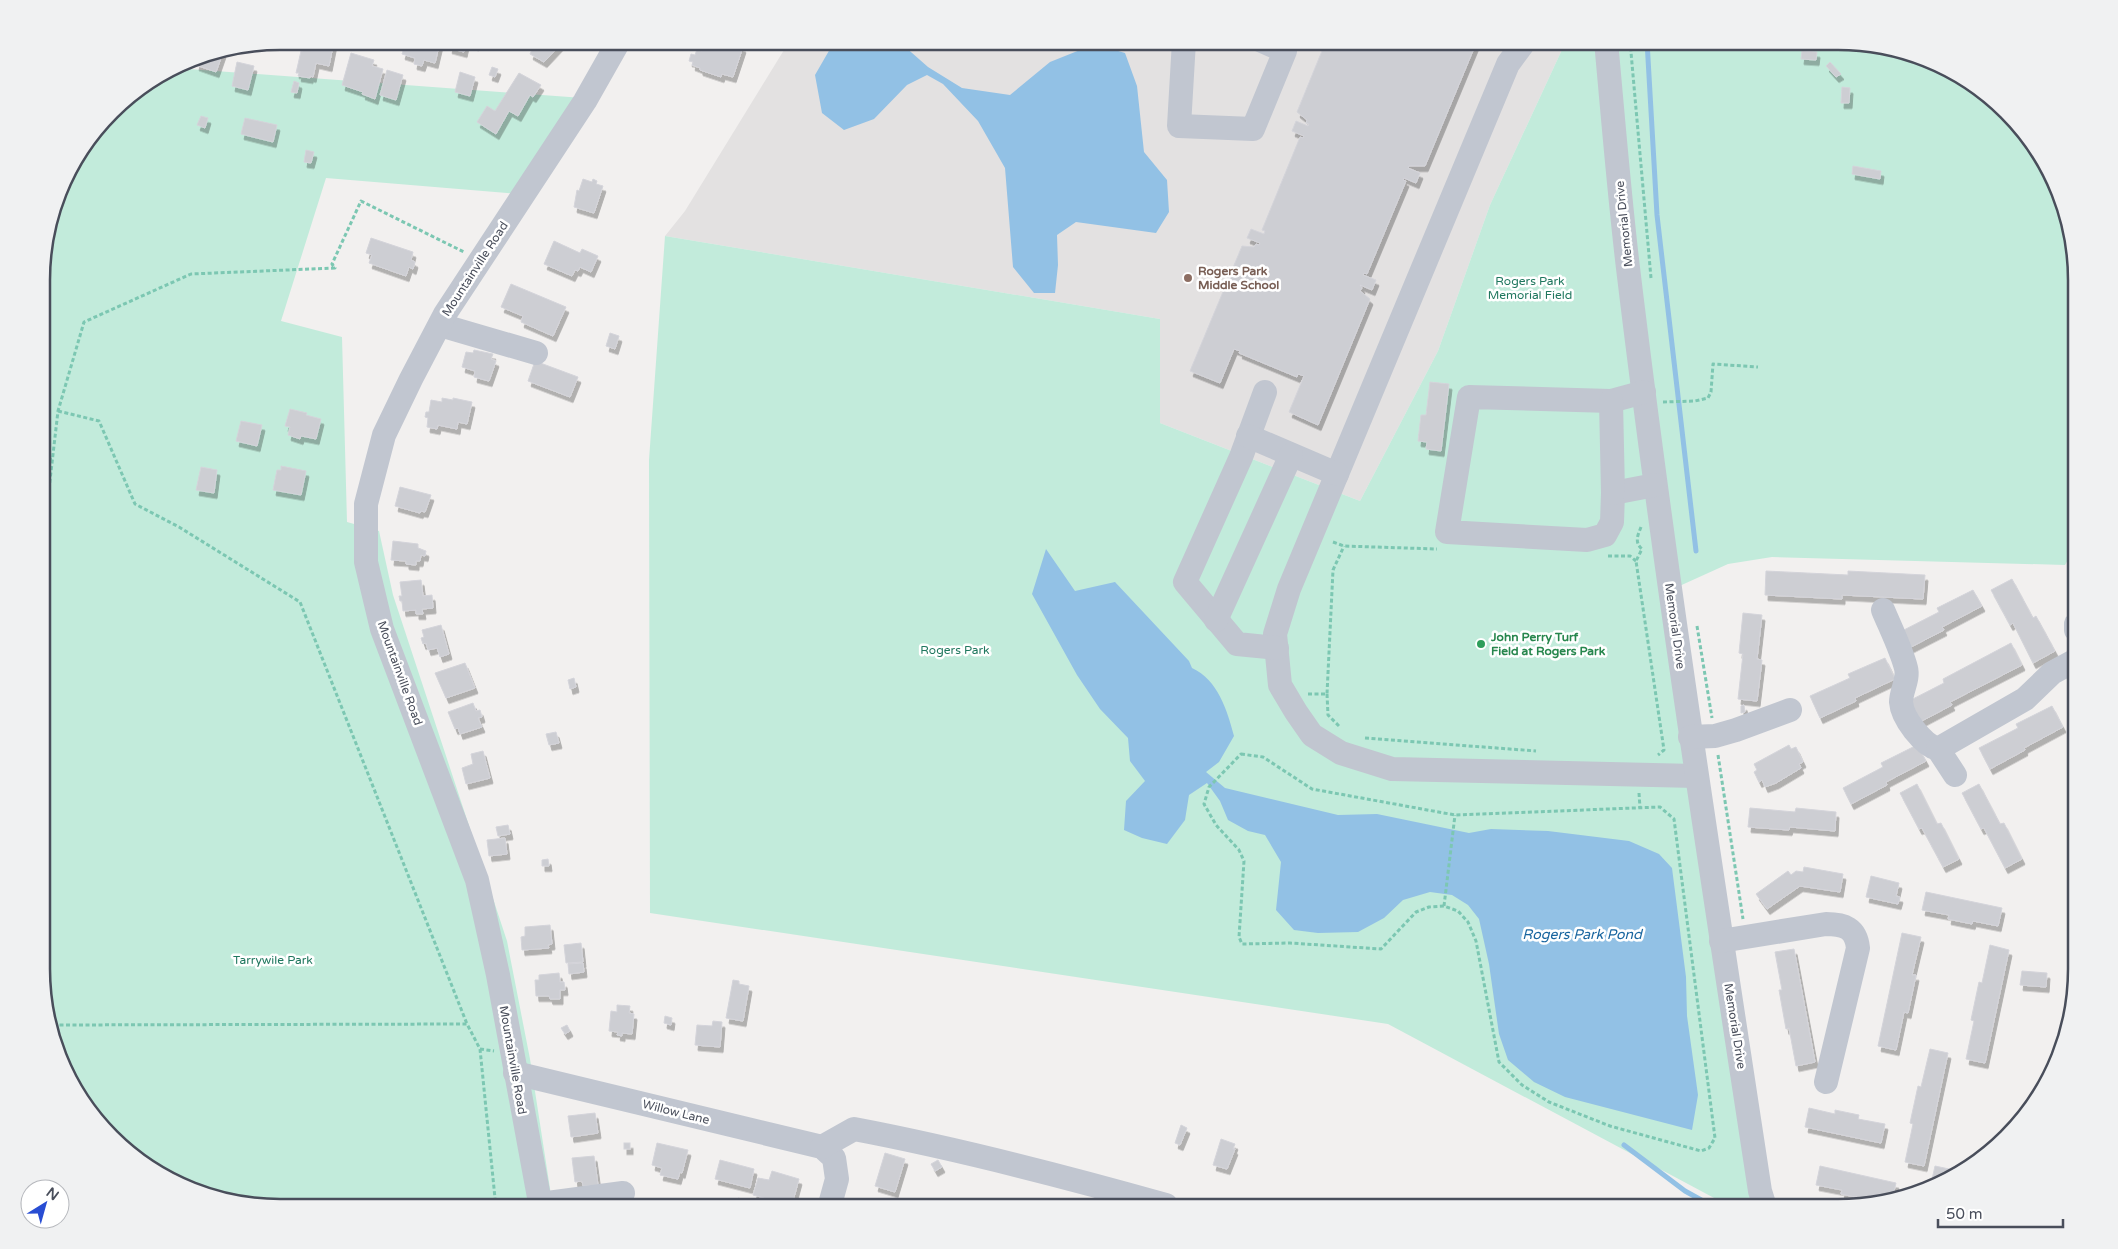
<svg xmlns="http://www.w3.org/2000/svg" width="2118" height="1249" viewBox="0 0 2118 1249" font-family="'Varela Round',sans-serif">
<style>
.education{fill:#e3e1e1}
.green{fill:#c2ebdb}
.water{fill:#92c1e5}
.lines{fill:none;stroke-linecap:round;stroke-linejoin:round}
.stream{stroke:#92c1e5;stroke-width:5}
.building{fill:#cdced3;stroke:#d4d4da;filter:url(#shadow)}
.path{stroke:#7cc7b2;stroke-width:3;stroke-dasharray:4 2.5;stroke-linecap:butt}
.minor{stroke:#c1c6d0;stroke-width:24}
.education-dot{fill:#8d6e63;stroke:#fff;stroke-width:2}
.leisure-dot{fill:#2e9e5b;stroke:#fff;stroke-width:2}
.labels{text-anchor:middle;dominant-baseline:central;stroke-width:5;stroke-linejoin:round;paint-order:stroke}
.street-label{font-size:12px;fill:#494e5b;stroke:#fff}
.education-label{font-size:12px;font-weight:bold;fill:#785e54;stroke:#fff;text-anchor:start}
.park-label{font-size:12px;fill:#1f775e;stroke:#fff}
.leisure-label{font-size:12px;font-weight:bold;fill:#27864d;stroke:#fff;text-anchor:start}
.water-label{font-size:14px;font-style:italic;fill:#18659f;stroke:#fff}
.rim{fill:none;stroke:#494e5b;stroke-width:2.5}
</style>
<defs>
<filter id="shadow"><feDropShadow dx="3" dy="5.5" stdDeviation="0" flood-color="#0004"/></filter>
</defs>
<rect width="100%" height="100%" fill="#f2f0ef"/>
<!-- education -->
<path class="education" d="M767,41H1566L1490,205L1438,351L1360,501L1160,423V319L665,236L685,211L784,50Z"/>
<!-- green -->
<g class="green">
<path d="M1566,41H1838L1900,49L1958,73L2037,148L2064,203L2076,264V546L2065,565L1772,557L1728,564L1664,593L1753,1207H1731L1388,1024L650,913L649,460L665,236L1160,319V423L1360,501L1438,351L1490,205Z"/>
<path d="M175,68L583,98L519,194L326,178L281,321L342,337L347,522L379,531L393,595L507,941L530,1059L553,1208H280L218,1200L160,1176L81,1101L43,1000V249L66,174L122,101Z"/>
</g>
<!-- water -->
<g class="water">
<path d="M846,41H890L903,45L928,67L962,88L1010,95L1050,62L1095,44L1125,53L1137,86L1144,152L1167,180L1169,212L1156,233L1076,222L1057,235L1058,265L1055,293H1034L1013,267L1005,168L978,121L943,84L927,75L907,85L874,119L844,130L822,113L815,75L830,49Z"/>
<path d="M1046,549L1075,591L1115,582L1189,661L1192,668C1218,680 1227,710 1234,736L1219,762L1206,772L1225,788L1338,815L1377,814L1469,833L1491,829L1548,831L1629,841L1659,854L1672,868L1686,977L1687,1016L1698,1095L1692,1130L1565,1097L1534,1082L1508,1060L1499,1034L1489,964L1479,919L1468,905L1452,895L1430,892L1403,900L1384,918L1358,932L1318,933L1294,930L1276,910L1281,862L1265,835L1248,831L1228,820L1220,801L1207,783L1189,795L1185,820L1167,844L1142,838L1124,830L1126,801L1145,781L1130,761L1128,738L1100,709L1077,675L1032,594Z"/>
</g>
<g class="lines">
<!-- stream -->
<g class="stream">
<path d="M1647,41L1657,215L1696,551"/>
<path d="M1624,1145L1685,1191L1714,1207"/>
</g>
</g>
<!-- building -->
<g class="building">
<path d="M308,41H334L329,66L316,63L313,77L310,76V78L298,76L299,73H296L301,51H303L305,44H307Z"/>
<path d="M406,41L440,42L435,63L424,60L422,66L414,64L415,58L402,54Z"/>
<path d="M451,41H477L476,45L466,43L464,52L449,48Z"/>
<path d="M531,41H559L557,43L560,45L544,62L530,54L533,47L531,46L533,43Z"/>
<path d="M705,41L723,47L727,41L743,47L733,77L722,74L721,77L700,70V68L692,65L693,62L689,61L691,54L695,55L697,49L702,51Z"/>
<path d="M1326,41H1477L1425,166H1409L1408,168L1420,173L1416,183L1404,178L1403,180L1406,181L1367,274L1364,273L1363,275L1376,280L1372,290L1360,285L1362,288L1360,291L1370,299L1318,425L1289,412L1304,376L1298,374L1297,377L1239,353L1240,351L1234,349L1220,383L1190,371L1242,246L1254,247L1256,244L1259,245L1260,243L1247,238L1251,229L1264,234L1265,231L1262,230L1300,137L1303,138L1304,136L1292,131L1296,121L1308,126L1309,124L1306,123L1307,120L1297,112Z"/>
<path d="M1802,51L1817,52L1816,60L1801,59Z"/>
<path d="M223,52L216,72L196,65L198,57Z"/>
<path d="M351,53L374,60L372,66L383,69L375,99L362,94L363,92L342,85Z"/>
<path d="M237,62L254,66L248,90L232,86Z"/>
<path d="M1830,62L1841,74L1836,77L1826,66Z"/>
<path d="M492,67L498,69L495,77L489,75Z"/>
<path d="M387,70L403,75L396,100L380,95Z"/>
<path d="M460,72L475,77L470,96L455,92Z"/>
<path d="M519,73L541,85L533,97L530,95L518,116L509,111L496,134L477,122L487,106L495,111Z"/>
<path d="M294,81L299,83L297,93L291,92Z"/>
<path d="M1842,87L1850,88L1849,103H1841Z"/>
<path d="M201,116L208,118L205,128L197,125Z"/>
<path d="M245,118L277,125L273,142L241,134Z"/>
<path d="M306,150L314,152L311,163L304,162Z"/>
<path d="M1853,166L1881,171L1880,179L1852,174Z"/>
<path d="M583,179L592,182L593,179L597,181L596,184L603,186L594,213L574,207L577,190L579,191Z"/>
<path d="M371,238L413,252L411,260L415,262L413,269L409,267L406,276L369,263L372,255L366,253Z"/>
<path d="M554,241L580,253L582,249L598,256L591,272L580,267L578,271L575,270L572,276L544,264Z"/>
<path d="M511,284L566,307L553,336L521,322L523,316L501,307Z"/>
<path d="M610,333L619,336L615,349L606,346Z"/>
<path d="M474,350L493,354L491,359L496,361L489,381L474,377L475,371L462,367L466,352L473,353Z"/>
<path d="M535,361L578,377L570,397L528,381Z"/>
<path d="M1430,382L1449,384L1441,451L1426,449L1427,442L1418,441L1421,415H1426Z"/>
<path d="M442,398L453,400V398L472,402L467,424L458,422L457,429L438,425L437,429L427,427L428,418L425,417L426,412H429L431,400L442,402Z"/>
<path d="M290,409L307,413L306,415L321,419L316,439L301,436L300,439L288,435L290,427L285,426Z"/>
<path d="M241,421L262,425L257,446L236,441Z"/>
<path d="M281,466L306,471L301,495L273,490L277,470H281Z"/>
<path d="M201,467L217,470L214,493L196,490Z"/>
<path d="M400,487L431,495L425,512L421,511L420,513L395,506Z"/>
<path d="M393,541L418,544V548L426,551L425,556L421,555L420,561H416V565L406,564V561L391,560Z"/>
<path d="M1766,571L1848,575V571L1925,575L1923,599L1842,595V599L1765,595Z"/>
<path d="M2012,579L2033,618L2036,616L2055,651L2033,663L2013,623L2010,625L1991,590Z"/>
<path d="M421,580L423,596L432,595L433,608L422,609L423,614H416V610L403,611L402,601H400L399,596H402L400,582Z"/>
<path d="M1973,590L1982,606L1942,627L1944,630L1907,649L1898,633L1939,612L1937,608Z"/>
<path d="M1743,613L1762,615L1757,659L1762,660L1757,701L1738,699L1743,654L1739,653Z"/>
<path d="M441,625L449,654L440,657L437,648L428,650L426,643L423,644L421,638L424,637L422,630Z"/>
<path d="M2011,643L2022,665L1950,702L1952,705L1916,724L1905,703L1944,683L1943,679Z"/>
<path d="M1885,658L1895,679L1855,698L1856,701L1820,718L1810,696L1850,678L1848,674Z"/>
<path d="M465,663L475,688L446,698L435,673Z"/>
<path d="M574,678L576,687L570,689L568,680Z"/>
<path d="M473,703L476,711L480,710L482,717L478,718L482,727L460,734L458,728L455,729L448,712Z"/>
<path d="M1744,705L1745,712L1741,713V706Z"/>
<path d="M2052,706L2063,727L2024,748L2025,750L1990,769L1979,748L2018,728L2016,724Z"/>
<path d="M556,732L559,743L549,745L546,734Z"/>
<path d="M1789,745L1791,749L1796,747L1803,762L1799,764L1801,768L1776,783L1765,787L1762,780L1759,782L1754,772L1757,770L1754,764Z"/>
<path d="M1917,745L1926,761L1886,782L1887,785L1851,804L1843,788L1883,767L1881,763Z"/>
<path d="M483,751L490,778L466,784L462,768L473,764L471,754Z"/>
<path d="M1917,784L1937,824L1941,823L1959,859L1943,867L1922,828L1919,829L1900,793Z"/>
<path d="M1979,784L2000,824L2004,823L2022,859L2005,868L1984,828L1981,829L1962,793Z"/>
<path d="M1750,808L1795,812L1796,808L1836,812L1835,831L1790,827L1789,830L1748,827Z"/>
<path d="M508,825L510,834L498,836L496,827Z"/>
<path d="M505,838L507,854L489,856L487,840Z"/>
<path d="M548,859L549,866H542V860Z"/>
<path d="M1804,867L1843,874L1840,892L1800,886L1767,909L1756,894L1788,871L1791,875L1796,871L1803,872Z"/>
<path d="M1871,876L1899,883L1896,896L1900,897L1898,904L1866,897Z"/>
<path d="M1926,892L2002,908L1998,926L1973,921L1972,924L1948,919L1949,915L1922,910Z"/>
<path d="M550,925L552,944L548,945L549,948L522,950L521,937L525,936V927Z"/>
<path d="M1902,933L1921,937L1912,975H1916L1908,1013L1904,1012L1896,1050L1878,1046Z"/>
<path d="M581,943L583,962L566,963L564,945Z"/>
<path d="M1990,945L2009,950L1985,1063L1966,1059L1974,1021L1971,1020L1979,982L1982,983Z"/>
<path d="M1794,949L1815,1062L1796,1066L1789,1028L1786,1029L1779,990H1782L1775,952Z"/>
<path d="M583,963L584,972L569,974L568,964Z"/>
<path d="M2022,971L2047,973L2046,987L2020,985Z"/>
<path d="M559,973L560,982H564L565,990H560V999H550L549,996H536L535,980H539V975Z"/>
<path d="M733,980L739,981V984L749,986L743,1021L726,1018Z"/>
<path d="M617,1005L630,1006L629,1013L634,1014L632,1034L622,1033V1036L617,1035L618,1032L609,1031L611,1011L617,1012Z"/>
<path d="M665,1016L672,1018L671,1025L664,1023Z"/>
<path d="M713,1021L722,1022L720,1047L695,1045L697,1025L712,1026Z"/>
<path d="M567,1025L570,1031L565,1034L561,1028Z"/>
<path d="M1930,1049L1948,1053L1924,1166L1905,1162L1913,1124L1910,1123L1918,1086L1921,1087Z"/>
<path d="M1809,1108L1835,1114V1110L1859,1115L1858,1119L1885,1124L1881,1143L1805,1127Z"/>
<path d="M595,1113L598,1133L571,1137L568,1116Z"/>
<path d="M1181,1125L1187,1128L1180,1145L1175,1143Z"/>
<path d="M1221,1139L1235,1144L1233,1149H1235L1227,1169L1213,1165Z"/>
<rect x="624" y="1143" width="6" height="6"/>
<path d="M657,1143L688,1150L682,1173L680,1172L678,1179L660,1175L662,1168L652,1165Z"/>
<path d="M885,1153L905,1159L895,1192L875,1186Z"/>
<path d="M594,1156L598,1185L583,1186L582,1181L575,1182L572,1158Z"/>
<path d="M720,1160L754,1169L750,1188L715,1179Z"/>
<path d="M938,1160L942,1167L935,1171L931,1164Z"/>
<path d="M1820,1166L1896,1183L1893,1195L1881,1199L1866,1196L1865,1199L1841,1194L1842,1190L1816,1185Z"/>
<path d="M1935,1166L1954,1170L1952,1177L1931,1184Z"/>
<path d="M772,1171L799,1179L793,1201L784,1199L782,1206L763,1202L764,1198L753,1195L758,1178L769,1180Z"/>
<path d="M738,1198L746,1200L744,1206L737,1204Z"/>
<path d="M677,1200L687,1202L686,1208H675Z"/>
</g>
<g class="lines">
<!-- path -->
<g class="path">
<path d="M1630,41L1651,278"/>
<path d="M1663,402L1695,401L1708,398L1711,392L1713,364L1758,367"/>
<path d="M58,411L99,421L135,504L179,527L300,602L467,1024"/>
<path d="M43,460L52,459"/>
<path d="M1641,527C1638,535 1634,542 1642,549L1636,561L1664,750L1658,755"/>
<path d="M43,541L58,411L84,322L191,274L335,268L332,264L361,201L464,252"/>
<path d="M1333,542L1344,546L1437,549"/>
<path d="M1608,556H1630L1636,561"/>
<path d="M1697,626L1712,718"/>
<path d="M1308,694H1327L1333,570L1344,546"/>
<path d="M1327,694L1328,715L1340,727"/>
<path d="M1365,738L1536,751"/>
<path d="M1241,754L1263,757L1312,789L1455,815L1660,807L1674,819L1715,1138L1709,1148L1701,1151L1610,1126L1549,1102L1522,1085L1499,1062L1476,941L1468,922L1458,911L1444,906L1429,907L1416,912L1381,949L1290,943L1242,944L1239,937L1244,861L1239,850L1216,825L1204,804L1209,787Z"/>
<path d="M1718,755L1743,919"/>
<path d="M1639,793L1640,808"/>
<path d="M1444,906L1455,815"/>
<path d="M53,1025L467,1024L480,1049L496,1208"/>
<path d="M480,1049L494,1051"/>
</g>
<!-- minor -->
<g class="minor">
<path d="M1184,41L1179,126L1253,129L1285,51L1262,41"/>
<path d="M1525,41L1508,64L1289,589L1275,634L1280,685L1296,712L1312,735L1341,753L1392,769L1696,776"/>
<path d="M1606,41C1613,117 1619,192 1628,268C1665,576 1713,883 1760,1191L1765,1207"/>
<path d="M440,325L536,353"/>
<path d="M1265,392L1241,457L1185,582L1237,644L1277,648"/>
<path d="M1644,392L1611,401L1469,397L1447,532L1587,540L1605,535L1612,522L1613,493L1655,485"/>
<path d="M1611,401L1613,493"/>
<path d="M1248,436L1337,474"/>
<path d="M1883,610C1891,629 1901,649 1906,668C1909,679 1901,691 1901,702C1902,718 1923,745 1938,749"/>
<path d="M1216,620L1291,455"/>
<path d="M2076,624V630"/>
<path d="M1690,737L1715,736L1736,730L1790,710"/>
<path d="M1955,775L1938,749L2025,699L2052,673L2076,660"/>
<path d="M1721,941L1826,924C1844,924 1856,928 1858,948L1826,1082"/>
<path d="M515,1073L822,1147L834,1158L837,1179L829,1208"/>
<path d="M822,1147L854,1129C960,1149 1063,1176 1166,1205L1167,1207"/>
<path d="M540,1204L623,1193"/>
<path d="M541,1208L498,975L477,880L382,629L366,562V504L384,435L411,379L445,314L585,101L619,41"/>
</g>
</g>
<!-- markers -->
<circle class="education-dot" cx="1188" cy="278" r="5"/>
<circle class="leisure-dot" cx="1481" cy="644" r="5"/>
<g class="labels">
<!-- street labels -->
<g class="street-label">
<text transform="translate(1624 224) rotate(-96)">Memorial Drive</text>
<text transform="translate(475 269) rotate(-57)">Mountainville Road</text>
<text transform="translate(1675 626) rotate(82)">Memorial Drive</text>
<text transform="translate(400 673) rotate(70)">Mountainville Road</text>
<text transform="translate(1735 1026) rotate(81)">Memorial Drive</text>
<text transform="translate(513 1060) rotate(80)">Mountainville Road</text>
<text transform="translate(676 1112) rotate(14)">Willow Lane</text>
</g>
<!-- education labels -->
<g class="education-label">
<text x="1198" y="271">Rogers Park<tspan x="1198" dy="14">Middle School</tspan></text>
</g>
<!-- park labels -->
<g class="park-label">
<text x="1530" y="281">Rogers Park<tspan x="1530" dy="14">Memorial Field</tspan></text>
<text x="955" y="650">Rogers Park</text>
<text x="273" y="960">Tarrywile Park</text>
</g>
<!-- leisure labels -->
<g class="leisure-label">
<text x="1491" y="637">John Perry Turf<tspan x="1491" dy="14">Field at Rogers Park</tspan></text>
</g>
<!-- water labels -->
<g class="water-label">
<text x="1582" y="934">Rogers Park Pond</text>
</g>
</g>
<!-- crop -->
<path d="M0 0H2118V1249H0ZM280 50H1838A230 230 0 0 1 2068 280V969A230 230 0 0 1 1838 1199H280A230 230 0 0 1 50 969V280A230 230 0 0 1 280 50Z" fill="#f0f1f2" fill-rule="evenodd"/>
<path class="rim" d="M280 50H1838A230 230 0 0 1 2068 280V969A230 230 0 0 1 1838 1199H280A230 230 0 0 1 50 969V280A230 230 0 0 1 280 50Z"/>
<!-- north arrow -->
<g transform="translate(45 1204) rotate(37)"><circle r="24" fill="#ffffff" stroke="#b6b8bd"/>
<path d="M0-4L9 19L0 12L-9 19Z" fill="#284dd3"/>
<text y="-8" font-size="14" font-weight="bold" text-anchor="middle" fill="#494e5b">N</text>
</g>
<!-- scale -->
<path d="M1938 1219v8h125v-8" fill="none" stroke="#494e5b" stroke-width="2.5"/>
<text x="1946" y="1219" font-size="15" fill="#494e5b" stroke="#ffffff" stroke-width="4" paint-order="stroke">50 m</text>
</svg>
